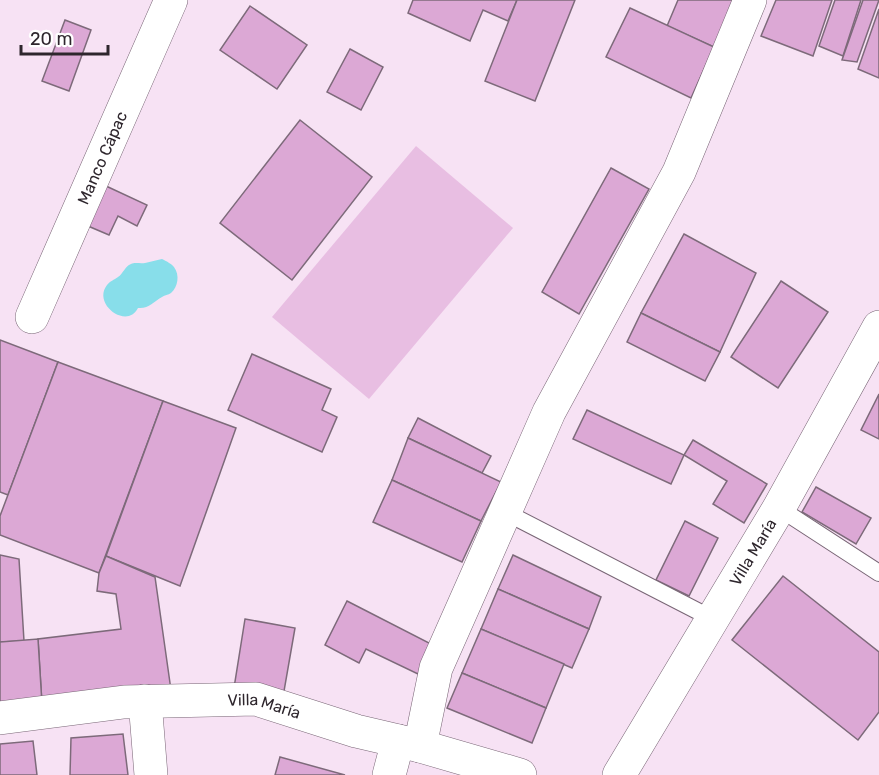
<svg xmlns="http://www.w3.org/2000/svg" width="879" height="775" viewBox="0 0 879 775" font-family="Rubik,sans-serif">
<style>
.green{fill:#e8bee2}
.water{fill:#88deea}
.building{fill:#dca8d5;stroke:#7d6a7a;stroke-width:1.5}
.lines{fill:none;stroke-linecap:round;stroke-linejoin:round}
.service-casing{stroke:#796676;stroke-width:18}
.minor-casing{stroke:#796676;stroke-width:34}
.service{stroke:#fff;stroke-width:16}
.minor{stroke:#fff;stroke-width:33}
.labels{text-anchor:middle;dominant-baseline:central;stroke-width:6;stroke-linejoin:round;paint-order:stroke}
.street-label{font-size:16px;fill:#2e262d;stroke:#fff}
</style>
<rect width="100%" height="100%" fill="#f7e2f4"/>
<!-- green -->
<path class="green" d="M416,146L513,228L369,399L272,317Z"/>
<!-- water -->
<path class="water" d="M162,259C166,261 172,264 174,267C180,275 178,287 171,293C168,295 165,295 162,297C153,302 149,309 138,308C127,330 92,304 107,285C110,281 114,280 118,277C123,274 125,266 131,264C135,262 140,264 145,263C151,262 156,260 162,259Z"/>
<!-- building -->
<g class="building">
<path d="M413,0H517L508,21L483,10L470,41L408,13Z"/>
<path d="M517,0H575L535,101L485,81Z"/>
<path d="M678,0H734L714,47L667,26Z"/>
<path d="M776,0H832L813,56L761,36Z"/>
<path d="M835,0H861L843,56L819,46Z"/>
<path d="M863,0H879L857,62L842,60Z"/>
<path d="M250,6L307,45L277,89L220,50Z"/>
<path d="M630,8L714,47L691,98L606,57Z"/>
<path d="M879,9V78L858,69Z"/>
<path d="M65,20L91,30L69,91L42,81Z"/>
<path d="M350,49L383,67L361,110L327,92Z"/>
<path d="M300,120L372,177L292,280L220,223Z"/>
<path d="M611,168L649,189L579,314L542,292Z"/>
<path d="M106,186L147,205L137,226L118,216L109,235L88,226Z"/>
<path d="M684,234L756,273L720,352L641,313Z"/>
<path d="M781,281L828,312L778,388L731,357Z"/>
<path d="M641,313L720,352L705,381L627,342Z"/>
<path d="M0,340L58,362L8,495L0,492Z"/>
<path d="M252,354L331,389L322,410L337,417L322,452L228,410Z"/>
<path d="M58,362L163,401L99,573L0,535V516Z"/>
<path d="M879,394V439L861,430Z"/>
<path d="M163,401L236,428L180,586L106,556Z"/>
<path d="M587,410L684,455L671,484L573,439Z"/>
<path d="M418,418L491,456L482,473L408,438Z"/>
<path d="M408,438L501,482L481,521L392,480Z"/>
<path d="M693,440L767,484L744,523L713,504L727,481L684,455Z"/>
<path d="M392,480L481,521L462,562L373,522Z"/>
<path d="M816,487L871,518L856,544L802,512Z"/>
<path d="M685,521L718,538L689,596L656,580Z"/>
<path d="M0,555L19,559L24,641L0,642Z"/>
<path d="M513,555L601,597L589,629L498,589Z"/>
<path d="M106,556L155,577L171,690L42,704L38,639L121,629L116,594L97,591L99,573Z"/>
<path d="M783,576L879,652V712L858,740L732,640Z"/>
<path d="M498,589L589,629L572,668L481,629Z"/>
<path d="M347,601L433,645L418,674L366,649L359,663L325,645Z"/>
<path d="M245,619L295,628L283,697L234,688Z"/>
<path d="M481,629L564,664L546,708L462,673Z"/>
<path d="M38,639L42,704L0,707V642Z"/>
<path d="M462,673L546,708L532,743L447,708Z"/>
<path d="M123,734L128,775H70L71,738Z"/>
<path d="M33,741L37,775H0V744Z"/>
<path d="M280,757L345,775H275Z"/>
</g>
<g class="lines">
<!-- service casing -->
<g class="service-casing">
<g id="service">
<path d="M779,508L879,573"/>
<path d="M505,512L713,619"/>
</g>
</g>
<!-- minor casing -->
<g class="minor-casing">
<g id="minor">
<path id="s1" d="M32,317L171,0"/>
<path d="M145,701L151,775"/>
<path id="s2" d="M0,718L124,702L256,699L356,731L420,746L520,775"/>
<path d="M420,746L436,668L479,571L549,412L679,172L750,0"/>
<path d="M389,775L398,741"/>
<path id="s3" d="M619,775L779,508L879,327"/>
</g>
</g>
<!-- service -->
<use href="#service" class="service"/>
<!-- minor -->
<use href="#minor" class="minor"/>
</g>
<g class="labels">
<!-- street labels -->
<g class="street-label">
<text stroke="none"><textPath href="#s1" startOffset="174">Manco Cápac</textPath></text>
<text stroke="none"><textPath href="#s3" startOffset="260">Villa María</textPath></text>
<text stroke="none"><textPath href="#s2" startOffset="266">Villa María</textPath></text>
</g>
</g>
<!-- scale -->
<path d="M21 45v9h87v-9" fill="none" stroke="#2e262d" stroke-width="3"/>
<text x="30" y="45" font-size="18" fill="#2e262d" stroke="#ffffff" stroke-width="4.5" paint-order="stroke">20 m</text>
</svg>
